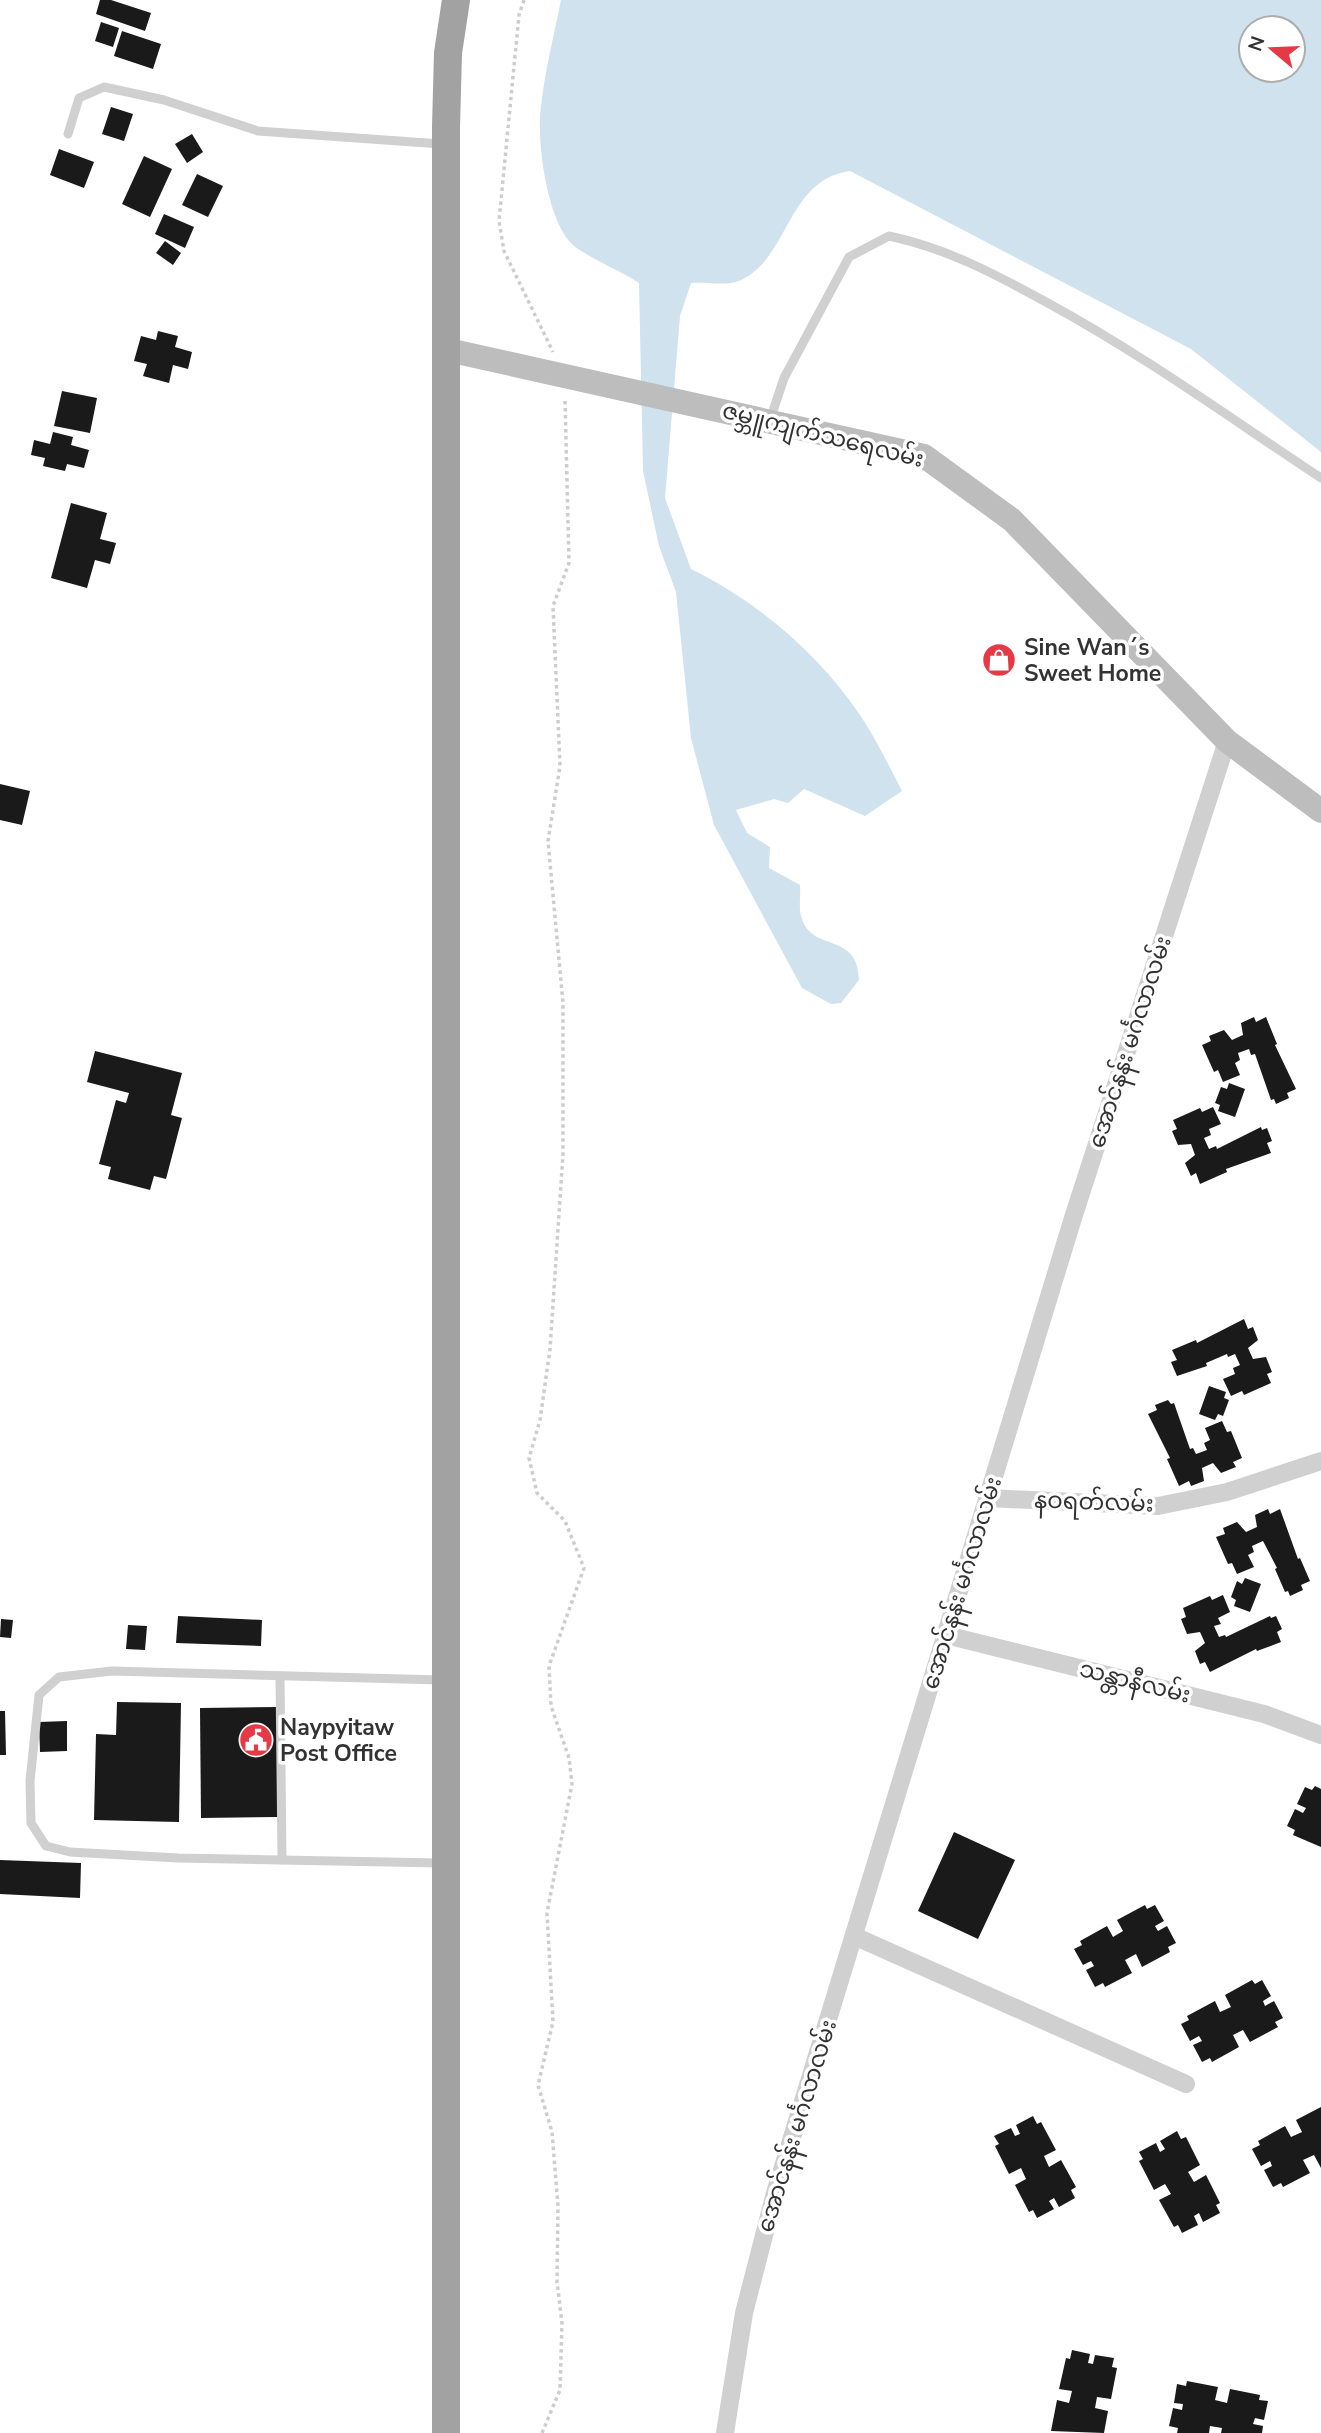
<svg xmlns="http://www.w3.org/2000/svg" width="1321" height="2433" viewBox="0 0 1321 2433" font-family="'Nunito Sans','Noto Sans Myanmar',sans-serif">
<style>
.water{fill:#cfe2ee;fill-rule:evenodd}
.building{fill:#1a1a1a}
.lines{fill:none;stroke-linecap:round;stroke-linejoin:round}
.path{stroke:#cdcdcd;stroke-width:3.5;stroke-dasharray:3.5 3.5;stroke-linecap:butt}
.service{stroke:#d0d0d0;stroke-width:9}
.minor{stroke:#d0d0d0;stroke-width:18}
.secondary{stroke:#bdbdbd;stroke-width:24}
.trunk{stroke:#a2a2a2;stroke-width:28}
.labels{text-anchor:middle;dominant-baseline:central;stroke-width:7;stroke-linejoin:round;paint-order:stroke}
.street-label{font-size:23px;fill:#333;stroke:#fff}
.poi-label{font-size:23px;font-weight:bold;fill:#333;stroke:#fff;text-anchor:start}
</style>
<rect width="100%" height="100%" fill="#fff"/>
<!-- water -->
<path class="water" d="M561,0H1321V452L1191,349L850,171C786,180 790,259 739,281C727,286 705,282 691,283L680,316L665,498L691,569C758,602 818,653 860,715C876,739 889,766 902,791L865,816L804,789L788,803L774,799L736,810L747,833L770,847L769,868L800,885C801,895 798,910 802,919C813,953 858,931 859,980L841,1003L831,1004L802,988L714,825L691,738L676,592L659,546L643,471L639,283C621,271 585,256 573,245C547,222 536,140 541,106C545,71 554,35 561,0ZM1251,28H1293V70H1251Z"/>
<!-- building -->
<g class="building">
<path d="M100,0H111L151,13L145,31L96,14Z"/>
<path d="M101,22L119,28L113,47L95,41Z"/>
<path d="M122,31L161,44L153,69L114,56Z"/>
<path d="M111,107L133,114L124,141L102,134Z"/>
<path d="M192,134L203,152L187,163L175,144Z"/>
<path d="M59,149L94,162L84,188L50,175Z"/>
<path d="M144,156L172,169L150,217L122,204Z"/>
<path d="M197,174L223,186L208,217L182,205Z"/>
<path d="M164,214L194,227L185,248L155,234Z"/>
<path d="M165,241L181,253L173,265L156,253Z"/>
<path d="M158,331L178,336L175,347L192,352L188,369L173,365L169,383L143,376L147,364L134,361L141,336L156,340Z"/>
<path d="M62,391L97,398L90,433L54,426Z"/>
<path d="M53,432L73,437L71,445L89,450L84,468L67,464L65,471L43,466L45,458L31,455L34,440L50,444Z"/>
<path d="M71,503L107,513L100,539L116,543L110,564L95,560L87,588L51,578Z"/>
<path d="M0,784L30,791L22,825L0,820Z"/>
<path d="M1254,1017L1256,1022L1266,1017L1277,1044L1275,1045L1296,1089L1287,1093L1289,1098L1276,1104L1274,1099L1271,1100L1255,1054L1251,1055L1249,1049L1238,1053L1240,1060L1235,1063L1240,1075L1223,1082L1218,1070L1214,1072L1202,1045L1211,1041L1209,1036L1224,1030L1232,1040L1243,1035L1241,1023Z"/>
<path d="M95,1051L182,1073L171,1115L182,1118L166,1179L154,1176L150,1190L108,1179L111,1167L99,1164L116,1100L126,1103L129,1093L87,1082Z"/>
<path d="M1229,1083L1245,1089L1235,1117L1218,1111L1220,1105L1215,1103L1221,1087L1227,1089Z"/>
<path d="M1213,1107L1221,1124L1209,1129L1211,1135L1204,1138L1209,1149L1216,1146L1217,1149L1261,1127L1262,1130L1267,1128L1272,1141L1267,1143L1271,1153L1226,1169L1227,1172L1200,1184L1196,1173L1191,1176L1185,1163L1195,1155L1191,1144L1178,1145L1172,1131L1177,1129L1173,1120L1200,1108L1202,1112Z"/>
<path d="M1244,1319L1248,1329L1253,1327L1258,1340L1248,1348L1253,1359L1266,1357L1272,1372L1267,1374L1271,1383L1244,1395L1242,1391L1231,1396L1223,1379L1235,1374L1233,1368L1240,1365L1235,1354L1228,1357L1227,1354L1206,1363L1207,1366L1177,1376L1171,1362L1177,1360L1172,1350L1196,1340L1197,1343Z"/>
<path d="M1209,1386L1226,1392L1224,1398L1229,1400L1223,1416L1218,1414L1215,1420L1199,1414Z"/>
<path d="M1168,1400L1171,1404L1174,1403L1190,1449L1193,1448L1196,1454L1207,1450L1204,1443L1210,1440L1205,1428L1222,1421L1227,1432L1231,1431L1242,1458L1233,1462L1236,1467L1221,1473L1213,1463L1202,1468L1204,1481L1191,1486L1189,1481L1179,1486L1167,1459L1170,1458L1148,1414L1157,1410L1155,1405Z"/>
<path d="M1268,1509L1270,1514L1280,1509L1298,1559L1300,1558L1310,1581L1301,1585L1303,1590L1290,1596L1288,1591L1285,1592L1275,1569L1277,1568L1263,1541L1252,1546L1254,1552L1248,1555L1254,1567L1237,1574L1232,1563L1228,1564L1216,1537L1225,1534L1223,1528L1237,1522L1246,1532L1257,1527L1255,1515Z"/>
<path d="M1245,1578L1261,1584L1250,1612L1234,1606L1236,1600L1231,1597L1237,1581L1242,1584Z"/>
<path d="M1223,1595L1230,1612L1218,1618L1221,1624L1214,1626L1219,1637L1225,1635L1226,1637L1270,1616L1271,1618L1276,1616L1282,1629L1277,1632L1281,1642L1257,1651L1256,1649L1210,1672L1205,1662L1200,1664L1195,1651L1205,1643L1200,1632L1187,1634L1181,1619L1186,1617L1183,1608L1210,1596L1212,1600Z"/>
<path d="M178,1616L262,1620L261,1646L176,1643Z"/>
<path d="M1,1619L13,1620L11,1638L0,1637Z"/>
<path d="M128,1625L147,1626L145,1650L126,1649Z"/>
<path d="M117,1702L181,1703L179,1822L94,1820L96,1734L116,1735Z"/>
<path d="M278,1707L279,1817L201,1818L200,1708Z"/>
<path d="M0,1711H5L6,1755H0Z"/>
<path d="M67,1721V1751L40,1752L39,1722Z"/>
<path d="M1315,1786L1321,1789V1847L1293,1835L1295,1830L1287,1826L1295,1809L1303,1813L1306,1808L1297,1804L1305,1787L1312,1790Z"/>
<path d="M954,1832L1015,1860L978,1939L918,1911Z"/>
<path d="M0,1860L81,1863L80,1898L0,1894Z"/>
<path d="M1145,1905L1147,1909L1155,1905L1164,1921L1155,1926L1158,1931L1167,1926L1176,1943L1168,1947L1170,1952L1142,1967L1136,1954L1125,1960L1132,1973L1105,1987L1103,1983L1095,1987L1086,1970L1094,1966L1091,1961L1083,1965L1074,1949L1082,1945L1080,1941L1107,1926L1113,1937L1123,1931L1117,1920Z"/>
<path d="M1252,1980L1255,1984L1262,1980L1271,1996L1263,2001L1265,2006L1274,2001L1283,2018L1275,2022L1278,2027L1250,2042L1243,2030L1233,2035L1239,2047L1212,2062L1210,2058L1202,2062L1193,2045L1202,2041L1199,2036L1190,2041L1181,2024L1189,2020L1187,2016L1215,2001L1220,2012L1231,2007L1225,1995Z"/>
<path d="M1321,2107V2168L1314,2155L1303,2160L1310,2173L1283,2187L1281,2183L1273,2187L1264,2170L1272,2166L1270,2161L1261,2166L1252,2149L1260,2145L1258,2141L1285,2126L1291,2137L1302,2132L1296,2120Z"/>
<path d="M1033,2116L1037,2124L1041,2122L1056,2150L1044,2156L1049,2167L1061,2160L1076,2187L1071,2190L1075,2198L1059,2207L1054,2198L1049,2201L1054,2209L1037,2218L1033,2210L1029,2212L1015,2185L1026,2179L1021,2168L1009,2174L995,2146L999,2144L994,2136L1011,2128L1015,2136L1020,2134L1016,2125Z"/>
<path d="M1177,2131L1181,2139L1186,2137L1200,2165L1188,2172L1194,2182L1206,2175L1220,2203L1216,2205L1220,2213L1203,2222L1199,2213L1194,2216L1198,2225L1182,2233L1178,2225L1174,2227L1159,2200L1171,2194L1165,2184L1154,2190L1139,2161L1143,2159L1139,2152L1156,2143L1160,2152L1165,2149L1160,2141Z"/>
<path d="M1072,2350L1090,2354L1088,2363L1093,2364L1095,2355L1114,2358L1112,2367L1117,2368L1111,2399L1097,2397L1095,2408L1108,2411L1104,2433L1051,2431L1057,2400L1069,2403L1072,2391L1059,2389L1066,2358L1070,2359Z"/>
<path d="M1187,2381L1218,2387L1215,2400L1227,2403L1230,2389L1260,2395L1259,2400L1268,2401L1264,2420L1255,2418L1253,2424L1263,2426L1262,2433H1221L1222,2428L1210,2426L1209,2433H1177L1178,2428L1169,2426L1173,2408L1182,2410L1183,2404L1174,2403L1177,2384L1186,2386Z"/>
</g>
<g class="lines">
<!-- path -->
<g class="path">
<path d="M524,0L519,15L499,221L504,251L553,352"/>
<path d="M542,2433L560,2390L562,2323L557,2282L558,2206L552,2132L538,2085L553,2022L547,1913L572,1784L569,1758L551,1706L549,1666L584,1568L565,1521L537,1493L529,1458L540,1420L550,1349L563,1154V1003L548,841L560,766L553,606L569,563L565,399"/>
</g>
<!-- service -->
<g class="service">
<path d="M68,134L79,98L104,87L164,100L258,131L441,144"/>
<path d="M770,420L784,378L849,257L889,236C946,248 995,274 1046,302C1142,354 1230,418 1321,478"/>
<path d="M280,1676L282,1860"/>
<path d="M441,1680L112,1671L59,1677L39,1695L30,1781L31,1823L46,1846L70,1852L178,1858L441,1863"/>
</g>
<!-- minor -->
<g class="minor">
<path d="M988,1498L1158,1506L1227,1492L1321,1461"/>
<path d="M946,1635L1264,1714L1321,1735"/>
<path d="M854,1936L1186,2084"/>
<path d="M725,2433L744,2313L775,2193L1073,1218L1227,741"/>
</g>
<!-- secondary -->
<path class="secondary" d="M448,350L924,456L1012,520L1227,741L1321,811"/>
<!-- trunk -->
<path class="trunk" d="M446,2433V127L448,53L456,0"/>
</g>
<!-- icons -->
<defs>
<g id="shop-disc" transform="scale(1.75)"><circle r="9.5" fill="#e63946" stroke="#fff"/><path d="M-5-2.5h2.3a2.7 3.5 0 0 1 5.4 0H5L5.5 6h-11ZM-1.5-2.5h3a1.5 2.3 0 0 0-3 0Z" fill="#fff"/></g>
<g id="civic-disc" transform="scale(1.75)"><circle r="9.5" fill="#e63946" stroke="#fff"/><path d="M-.6-6.5H3V-4.5H.6V-3L4-1V1h2V6H-6V1h2V-1L-.6-3ZM-1.2 2.5V6h2.4V2.5Z" fill="#fff"/></g>
</defs>
<g fill-rule="evenodd">
<use href="#shop-disc" x="999" y="660"/>
<use href="#civic-disc" x="256" y="1740"/>
</g>
<g class="labels">
<!-- street labels -->
<g class="street-label">
<text transform="translate(823 435) rotate(14)">ဇမ္ဘူကျက်သရေလမ်း</text>
<text transform="translate(1130 1042) rotate(-72)">အောင်နန်း မင်္ဂလာလမ်း</text>
<text transform="translate(1094 1502) rotate(2)">နဝရတ်လမ်း</text>
<text transform="translate(962 1583) rotate(-73)">အောင်နန်း မင်္ဂလာလမ်း</text>
<text transform="translate(1135 1682) rotate(14)">သန္တာနီလမ်း</text>
<text transform="translate(797 2126) rotate(-73)">အောင်နန်း မင်္ဂလာလမ်း</text>
</g>
<!-- poi labels -->
<g class="poi-label">
<text x="1024" y="647">Sine Wan´s<tspan x="1024" dy="26">Sweet Home</tspan></text>
<text x="280" y="1727">Naypyitaw<tspan x="280" dy="26">Post Office</tspan></text>
</g>
</g>
<!-- north arrow -->
<g transform="translate(1272 49) rotate(289)"><circle r="33" fill="#ffffff" stroke="#adadad" stroke-width="2"/>
<path d="M0-5L12 26L0 18L-12 26Z" fill="#e63946"/>
<text y="-10" font-size="19" font-weight="bold" text-anchor="middle" fill="#333333">N</text>
</g>
</svg>
